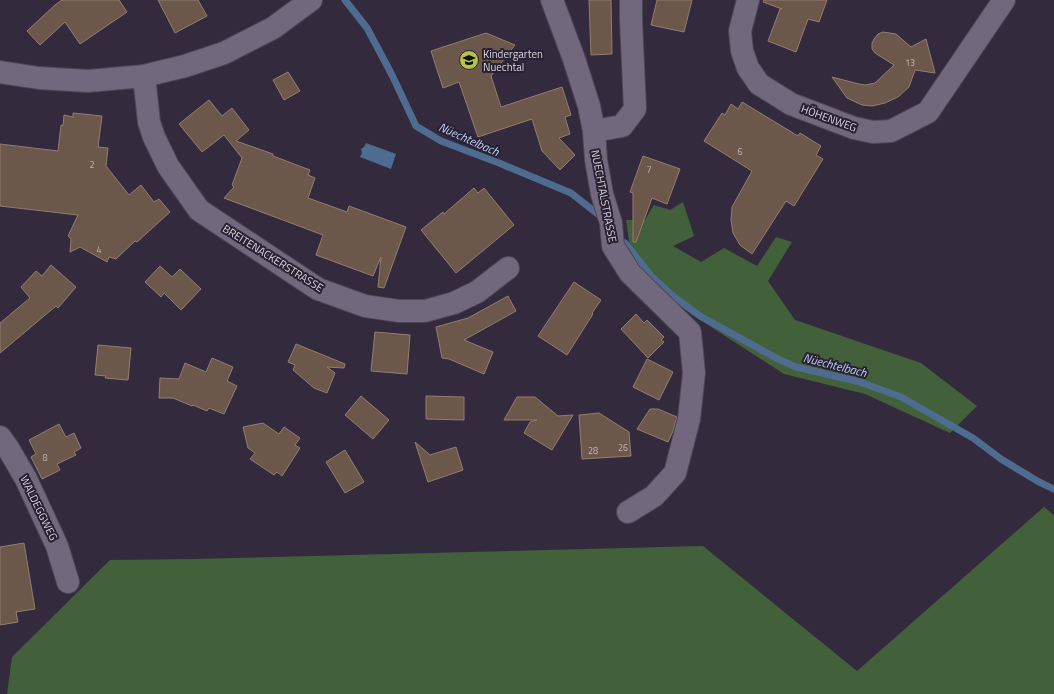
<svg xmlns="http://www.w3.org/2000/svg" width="1054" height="694" viewBox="0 0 1054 694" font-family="'Titillium Web',sans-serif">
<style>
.forest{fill:#42603a}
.water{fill:#4e6b90}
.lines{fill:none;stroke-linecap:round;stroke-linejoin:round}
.stream{stroke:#4e6b90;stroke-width:7}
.building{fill:#6c574b;stroke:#937e70}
.minor-casing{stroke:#4d4655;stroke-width:24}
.minor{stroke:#71687d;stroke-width:22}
.labels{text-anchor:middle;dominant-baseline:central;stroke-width:4;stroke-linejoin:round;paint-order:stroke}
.number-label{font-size:9px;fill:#bfb6bc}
.poi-label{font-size:11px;fill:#dbd6e2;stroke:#292132;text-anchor:start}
.street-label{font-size:11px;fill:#dbd6e2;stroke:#292132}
.water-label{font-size:12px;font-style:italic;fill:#b8d3f8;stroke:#292132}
</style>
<rect width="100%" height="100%" fill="#332b3d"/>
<!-- forest -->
<g class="forest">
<path d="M683,202L694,236L673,246L701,262L724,248L757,266L776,237L792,242L768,281L795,320L921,363L977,406L950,433L865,394L784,374L691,314L656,288L631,254L626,220H645L654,205L670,210Z"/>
<path d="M1044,507L1054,515V694H7L12,657L110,560L194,559L703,546L857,671Z"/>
</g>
<!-- water -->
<path class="water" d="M366,143L396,154L391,169L360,157L362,153L361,149L364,147Z"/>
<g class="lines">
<!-- stream -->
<g class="stream">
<path d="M345,0L367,28L392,75L416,126L441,141L499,163L571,193L599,215"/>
<path d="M625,243L652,277L673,296L700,316L778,359L796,367L860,382L901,397L973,438L1001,459L1039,482L1054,489"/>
</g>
</g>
<!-- building -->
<g class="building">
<path d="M62,0H119L127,12L80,44L65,22L40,45L27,31L55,5Z"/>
<path d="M158,0H198L207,16L175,33Z"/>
<path d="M589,0H611L612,54L591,55Z"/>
<path d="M657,0H692L684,32L651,25Z"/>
<path d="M764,0H827L819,22L808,19L796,52L768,41L780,9H782L763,2Z"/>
<path d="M883,32L896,34L911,47L926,39L935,73L915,70L909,87L898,97L885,103L872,106L862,105L847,98L832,77L859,84L865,85L875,83L894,65L875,53L872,49V43L874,39L878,34Z"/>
<path d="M486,33L515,45L491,76L501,107L562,87L571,115L565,117L570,134L559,138L575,155L560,170L542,151L532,119L478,137L459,82L443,88L431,51Z"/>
<path d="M288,72L300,91L284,100L273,80Z"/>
<path d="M209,100L222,116L232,108L249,130L236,141L273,154V156L310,170L308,175L315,178L308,198L347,212L349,206L406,227L384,288L378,287L381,257L373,276L316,255L323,235L224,198L234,187L232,185L242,158L224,135L202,152L179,124Z"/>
<path d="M742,102L798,136L800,133L821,146L816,155L823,159L794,206L786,201L752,254L740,245L733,233L731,220L732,207L752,171L704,141L722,113L725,115L731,104L738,109Z"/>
<path d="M73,113L102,116L98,147L108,148L106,166L129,195L141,185L154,202L159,199L170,212L137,242L135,241L116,259L109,257L107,262L80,247L70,252L71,239L68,236L78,215L0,206V144L58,151L61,125L63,126L64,115L73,117Z"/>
<path d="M643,156L680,169L667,204L652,198L636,242H633V193L630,192Z"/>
<path d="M474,188L478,193L484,188L514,225L456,273L421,230L443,212L444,214Z"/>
<path d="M51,265L76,287L58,308L56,306L0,353V323L30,298L21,287L36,271L42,276Z"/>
<path d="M160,266L172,277L180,269L201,289L181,310L164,293L161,297L145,282Z"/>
<path d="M574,282L601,300L592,313L593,314L567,355L538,336Z"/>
<path d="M508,296L516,311L464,340L493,352L484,374L449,359L442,358L436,327L468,318Z"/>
<path d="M636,314L644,323L647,320L664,337L661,340L664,342L648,358L621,329Z"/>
<path d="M375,332L410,335L407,374L371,371Z"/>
<path d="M296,344L345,364L344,368L327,367L335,373L327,393L314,388L293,370L295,365L288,362Z"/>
<path d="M98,345L131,348L128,380L105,378L106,376L95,375Z"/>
<path d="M212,358L233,367L227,381L237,386L224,414L209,408L207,411L193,405L192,406L173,398H159L160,378L179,379L185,363L206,372Z"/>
<path d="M647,359L673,372L659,400L633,387Z"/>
<path d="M361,396L389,420L373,439L345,415Z"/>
<path d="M426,396L464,397V420L426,419Z"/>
<path d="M517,397H535L558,416L573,415L552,450L524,433L530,422L537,420H504Z"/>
<path d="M650,409H658L677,417L673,431L668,442L637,429Z"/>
<path d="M599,413L629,432L631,456L582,459L579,415Z"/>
<path d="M263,423L279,434L284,427L300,438L295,445L300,448L282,476L277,472L274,475L250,459L255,453L248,448L243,427Z"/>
<path d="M59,424L66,437L74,433L81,448L74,452L76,455L57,464L60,470L42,479L31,457L36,454L29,440Z"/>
<path d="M415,442L430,455L456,447L463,470L428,482Z"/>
<path d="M345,450L364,482L345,493L326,462Z"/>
<path d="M24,543L35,609L16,612L18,622L0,625V547Z"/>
</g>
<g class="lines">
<!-- minor casing -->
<g class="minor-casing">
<g id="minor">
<path d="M552,0L574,59L589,106L594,131L596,160L602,194L611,223L613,246L630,273L690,332L694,373L689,419L675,473L654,496L628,512"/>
<path d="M748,0L740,31L742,51L748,68L759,84L791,104L854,128L873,132L891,131L928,112L1004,0"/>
<path d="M0,72L39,78L88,81L144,76L185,66L224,53L273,28L311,0"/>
<path d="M144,76L149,122L154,137L168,166L199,210L318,289L365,306L399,311H425L454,303L477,292L508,268"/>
<path d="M594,131L622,126L635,109L631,20V0"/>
<path d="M0,437L8,448L26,479L57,546L68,582"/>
</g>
</g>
<!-- minor -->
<use href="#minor" class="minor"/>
</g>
<!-- icons -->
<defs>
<g id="school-disc" transform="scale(1)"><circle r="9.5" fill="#b5c24a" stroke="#292132"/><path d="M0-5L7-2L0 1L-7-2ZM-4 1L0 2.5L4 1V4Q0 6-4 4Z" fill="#111"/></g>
</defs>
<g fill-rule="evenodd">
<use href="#school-disc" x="469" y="60"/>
</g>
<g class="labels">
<!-- number labels -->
<g class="number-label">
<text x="910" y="62">13</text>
<text x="740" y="151">6</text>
<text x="92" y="164">2</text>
<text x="649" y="169">7</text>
<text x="99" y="249">4</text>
<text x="623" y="447">26</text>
<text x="593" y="450">28</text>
<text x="45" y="457">8</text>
</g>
<!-- poi labels -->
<g class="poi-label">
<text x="483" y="54">Kindergarten<tspan x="483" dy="13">Nuechtal</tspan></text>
</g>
<!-- street labels -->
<g class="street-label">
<text transform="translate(829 118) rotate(20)">HÖHENWEG</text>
<text transform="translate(604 196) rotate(79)">NUECHTALSTRASSE</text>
<text transform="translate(273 258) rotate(32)">BREITENACKERSTRASSE</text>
<text transform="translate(39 508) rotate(64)">WALDEGGWEG</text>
</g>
<!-- water labels -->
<g class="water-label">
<text transform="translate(469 139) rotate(24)">Nüechtelbach</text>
<text transform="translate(835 365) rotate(14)">Nüechtelbach</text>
</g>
</g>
</svg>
